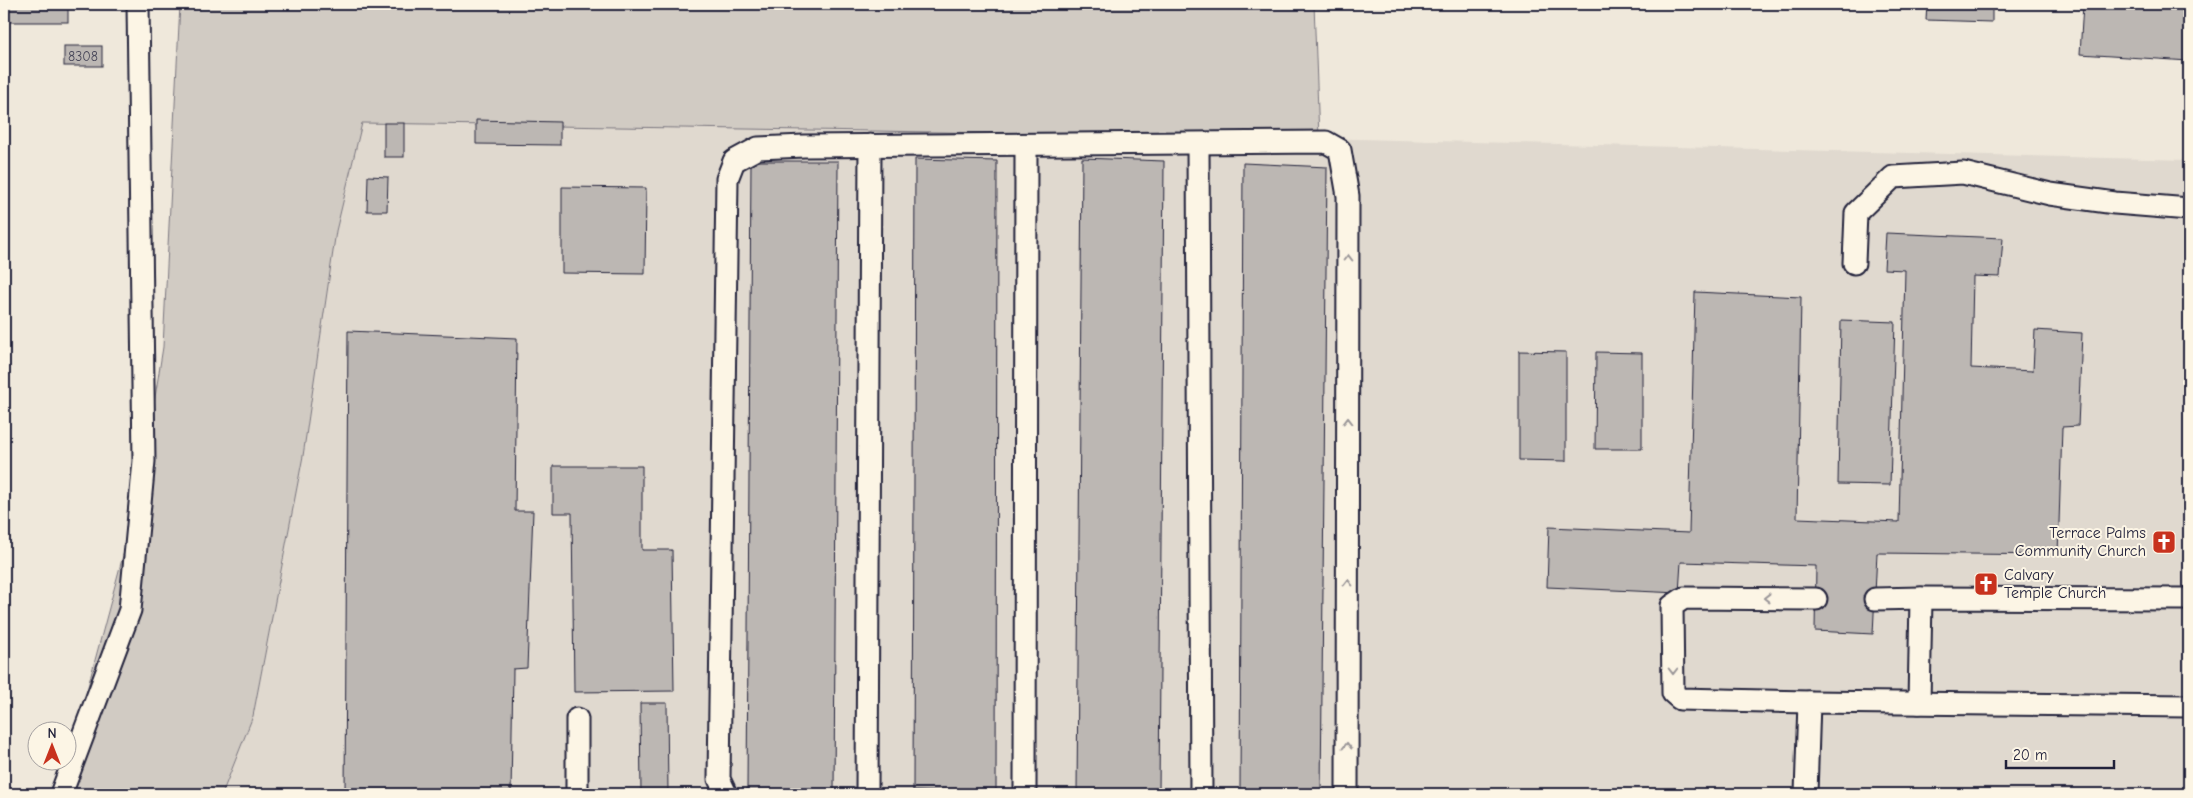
<svg xmlns="http://www.w3.org/2000/svg" width="2193" height="798" viewBox="0 0 2193 798" font-family="'Comic Neue',sans-serif">
<style>
.built{fill:#e0d9cf}
.green{fill:#d1cbc3;stroke:#7a767f}
.building{fill:#bcb7b3;stroke:#22223b}
.lines{fill:none;stroke-linecap:round;stroke-linejoin:round}
.service-casing{stroke:#22223b;stroke-width:25}
.service{stroke:#fcf5e5;stroke-width:21}
.oneway{stroke:#9a9698}
.labels{text-anchor:middle;dominant-baseline:central;stroke-width:4;stroke-linejoin:round;paint-order:stroke}
.number-label{font-size:14px;fill:#484759}
.poi-label{font-size:16px;fill:#22223b;stroke:#fcf5e5;text-anchor:end}
</style>
<rect width="100%" height="100%" fill="#efe8db"/>
<filter id="ink" filterUnits="userSpaceOnUse"><feTurbulence type="fractalNoise" baseFrequency=".02" numOctaves="2"/><feDisplacementMap in="SourceGraphic" scale="10" xChannelSelector="R" yChannelSelector="G"/><feConvolveMatrix kernelMatrix="1 2 1 2 8 2 1 2 1" color-interpolation-filters="sRGB"/></filter>
<g filter="url(#ink)">
<!-- built -->
<path class="built" d="M362,123L1319,138L2189,160V794H222L253,716L303,456L336,231Z"/>
<!-- green -->
<path class="green" d="M180,4H1314L1319,138L362,123L336,231L303,456L253,716L222,794H55L71,750L140,492L163,347Z"/>
<!-- building -->
<g class="building">
<rect x="4" y="4" width="64" height="18"/>
<path d="M1585,4H1654V6L1585,8Z"/>
<path d="M1927,4H1992V22L1926,20Z"/>
<path d="M2083,4H2189V61L2080,54Z"/>
<rect x="64" y="46" width="38" height="20"/>
<path d="M476,120L560,122V145L476,144Z"/>
<rect x="384" y="123" width="20" height="34"/>
<path d="M1082,158L1164,161L1159,794H1077Z"/>
<path d="M915,159L997,161L996,794L913,791Z"/>
<path d="M751,161H838L834,793L747,792Z"/>
<path d="M1243,163L1327,167L1321,794H1240Z"/>
<path d="M368,176L388,177L387,211H367Z"/>
<path d="M562,187L646,188L645,274L562,273Z"/>
<path d="M1886,233L2003,238L2000,277L1973,276L1971,368L2033,371L2035,330L2082,333L2078,426L2062,427L2058,555L1877,553L1873,634L1815,631L1816,566L1681,562L1679,593L1547,587L1549,527L1689,533L1695,292L1801,297L1797,518L1899,522L1905,270L1884,269Z"/>
<path d="M1841,320L1895,322L1890,485L1838,484Z"/>
<path d="M348,331L517,338L515,511H533L527,668L513,669L511,794H345Z"/>
<path d="M1519,351L1566,352V461L1519,460Z"/>
<path d="M1596,352L1642,353V449H1595Z"/>
<path d="M553,466H642V550H672L674,691L574,692L572,513H553Z"/>
<path d="M640,703H667L668,794H641Z"/>
</g>
<g class="lines">
<!-- service casing -->
<g class="service-casing">
<g id="service">
<path d="M1198,144L1201,794"/>
<path d="M1854,263L1856,213L1893,177L1963,173L2050,194L2115,203L2189,209"/>
<path d="M1875,599L1921,598"/>
<path d="M1809,702L1680,699L1673,693L1672,606L1684,598L1816,599"/>
<path d="M1919,703L1921,598L2189,599"/>
<path d="M577,719V794"/>
<path d="M61,794L130,610L144,461L138,4"/>
<path d="M726,794L719,779L727,179L734,161L758,148L804,146L1326,142L1340,150L1348,196L1347,794"/>
<path d="M867,794L870,145"/>
<path d="M1025,794L1026,145"/>
<path d="M1806,794L1809,702L2189,706"/>
</g>
</g>
<!-- service -->
<use href="#service" class="service"/>
</g>
<!-- one-way arrows -->
<defs><path id="oneway-chevron" d="M-2-3.5L2.5 0L-2 3.5" fill="none" stroke-width="1.6" stroke-linecap="round" stroke-linejoin="round" transform="scale(1.25)"/></defs>
<g class="oneway">
<use href="#oneway-chevron" transform="translate(1348 258) rotate(-90)"/>
<use href="#oneway-chevron" transform="translate(1348 421) rotate(-90)"/>
<use href="#oneway-chevron" transform="translate(1348 583) rotate(-90)"/>
<use href="#oneway-chevron" transform="translate(1767 598) rotate(-180)"/>
<use href="#oneway-chevron" transform="translate(1673 671) rotate(90)"/>
<use href="#oneway-chevron" transform="translate(1347 746) rotate(-90)"/>
</g>
</g>
<!-- icons -->
<defs>
<g id="church-square" transform="scale(1.25)"><rect x="-9" y="-9" width="18" height="18" rx="4" fill="#c8321e" stroke="#fcf5e5"/><path d="M-1.2-6h2.4v3.5h3.3v2.4h-3.3V6h-2.4V-.1h-3.3v-2.4h3.3Z" fill="#fff"/></g>
</defs>
<g fill-rule="evenodd">
<use href="#church-square" x="2164" y="542"/>
<use href="#church-square" x="1986" y="584"/>
</g>
<g class="labels">
<!-- number labels -->
<g class="number-label">
<text x="83" y="56">8308</text>
</g>
<!-- poi labels -->
<g class="poi-label">
<text x="2146" y="533">Terrace Palms<tspan x="2146" dy="18">Community Church</tspan></text>
<text x="2004" y="575" text-anchor="start">Calvary<tspan x="2004" dy="18">Temple Church</tspan></text>
</g>
</g>
<!-- margin -->
<rect width="2193" height="798" fill="none" stroke="#fcf5e5" stroke-width="20"/>
<rect x="10" y="10" width="2173" height="778" fill="none" stroke="#22223b" stroke-width="2" filter="url(#ink)"/>
<!-- north arrow -->
<g transform="translate(52 746)"><circle r="24" fill="#fcf5e5" stroke="#a5a1a1"/>
<path d="M0-4L9 19L0 12L-9 19Z" fill="#c8321e"/>
<text y="-8" font-size="14" font-weight="bold" text-anchor="middle" fill="#22223b">N</text>
</g>
<!-- scale -->
<path d="M2006 760v8h108v-8" fill="none" stroke="#22223b" stroke-width="2.5"/>
<text x="2013" y="760" font-size="15" fill="#22223b" stroke="#fcf5e5" stroke-width="4" paint-order="stroke">20 m</text>
</svg>
